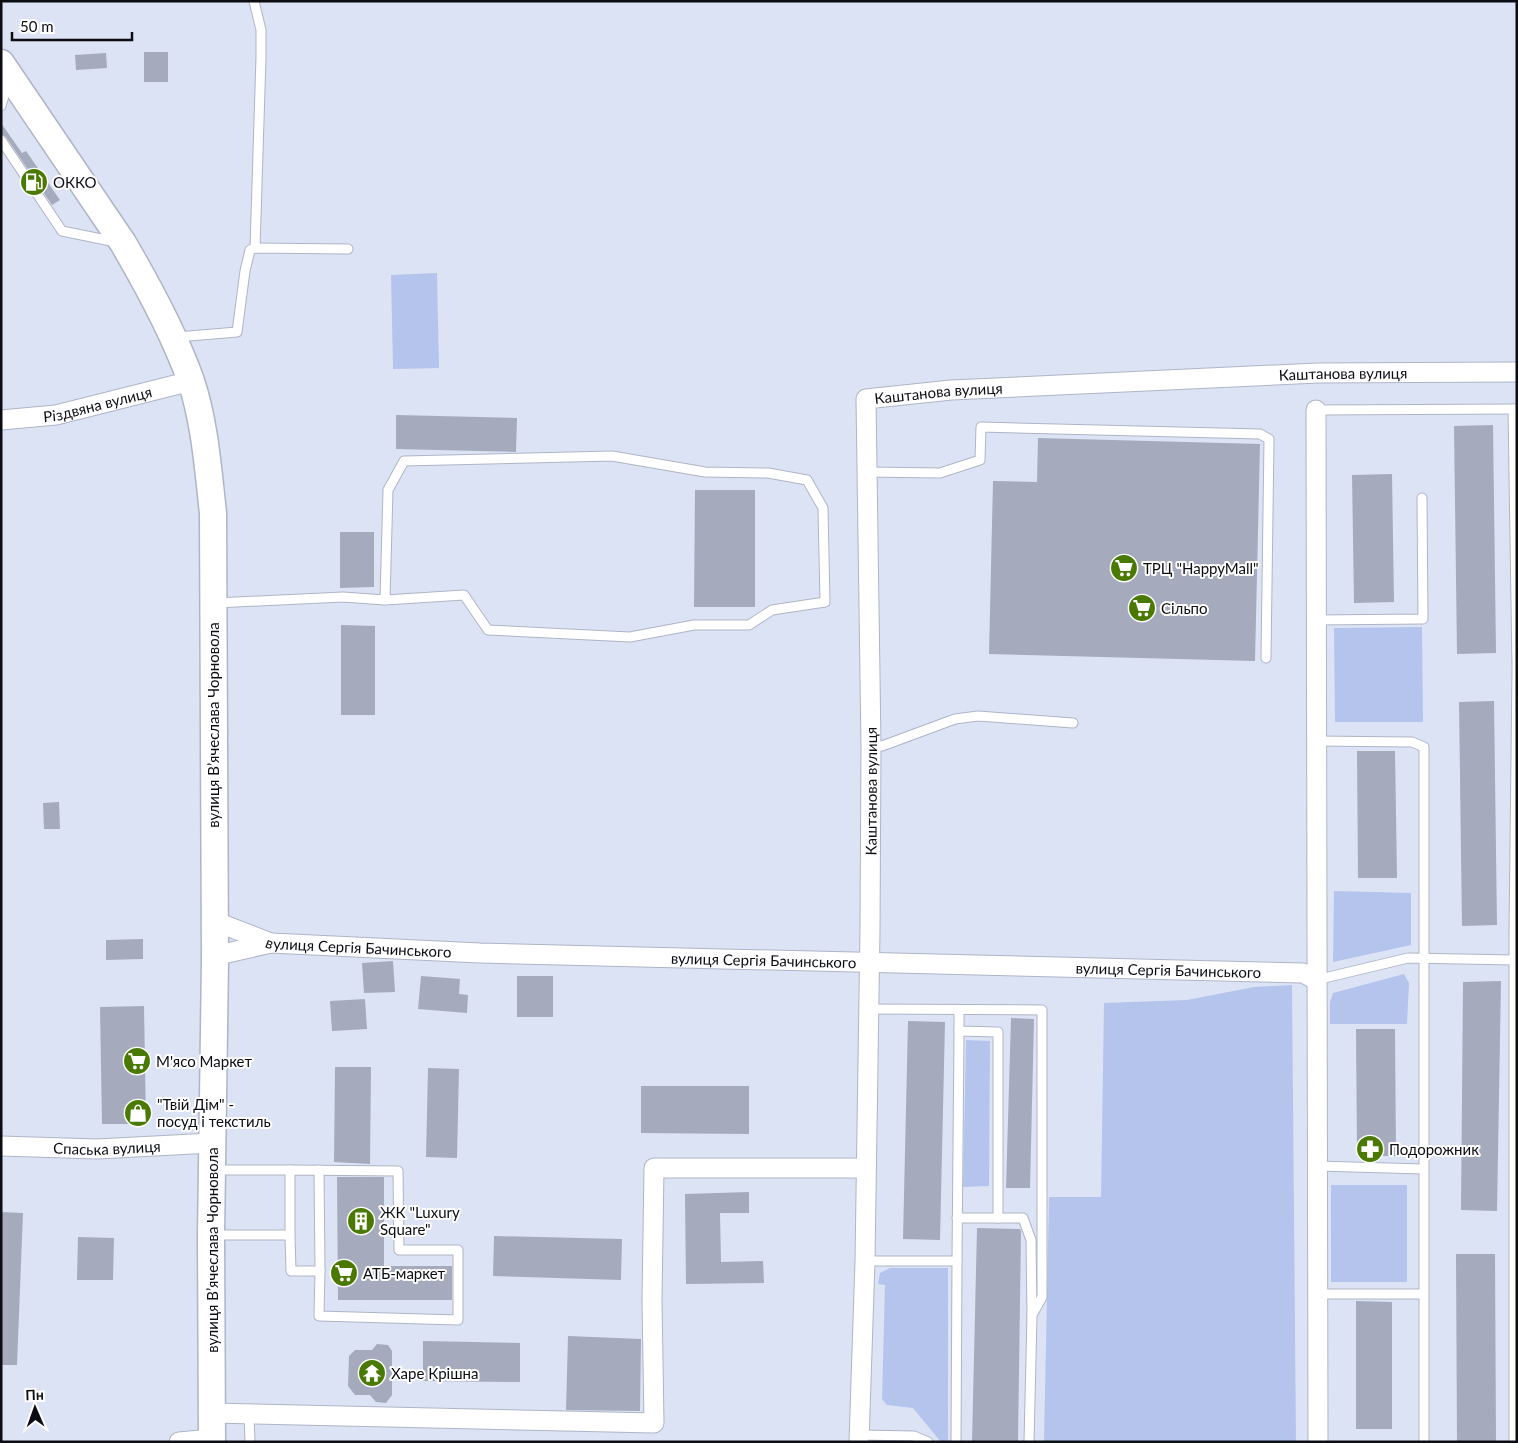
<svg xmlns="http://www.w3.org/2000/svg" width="1518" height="1443" viewBox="0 0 1518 1443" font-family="Lato,sans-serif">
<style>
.green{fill:#b5c4ec}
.building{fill:#a5abbd}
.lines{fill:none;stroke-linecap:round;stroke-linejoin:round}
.lane-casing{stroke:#aeb5c6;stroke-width:11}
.street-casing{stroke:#aeb5c6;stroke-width:21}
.secondary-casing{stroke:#aeb5c6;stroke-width:29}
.lane{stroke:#fff;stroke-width:9}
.street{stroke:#fff;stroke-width:19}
.secondary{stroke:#fff;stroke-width:26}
.labels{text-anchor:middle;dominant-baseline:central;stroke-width:4;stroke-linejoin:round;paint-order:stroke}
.poi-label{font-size:15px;fill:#0b0d13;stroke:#fff;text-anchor:start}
.street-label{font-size:15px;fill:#0b0d13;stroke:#fff}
</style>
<rect width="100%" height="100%" fill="#dce3f5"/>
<!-- green -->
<g class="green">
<path d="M437,273L439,368L393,369L391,275Z"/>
<path d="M1422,627L1423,722H1335L1334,628Z"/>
<path d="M1334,891L1411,893V945L1333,962Z"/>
<path d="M1404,974L1409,983L1407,1024H1330V1002L1333,993Z"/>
<path d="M1292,985L1296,1442H1044L1049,1197H1101L1104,1003L1187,1000L1254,987Z"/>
<path d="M966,1040L990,1041L989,1186L963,1187Z"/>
<rect x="1331" y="1185" width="76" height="97"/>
<path d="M890,1268H948V1442H941L913,1408L887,1405L882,1399L885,1285L878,1284L880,1273Z"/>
</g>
<!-- building -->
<g class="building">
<rect x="144" y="52" width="24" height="30"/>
<path d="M106,53L107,68L76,70L75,55Z"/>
<path d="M1,123L22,153L26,151L60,200L52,205L6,137L1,134Z"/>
<path d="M396,415L517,418L516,452L396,449Z"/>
<path d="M1493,425L1496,653L1457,654L1454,426Z"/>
<path d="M1038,438L1260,444L1255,661L989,654L993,481L1037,482Z"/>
<path d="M1392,474L1394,602L1354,603L1352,475Z"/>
<path d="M695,490H755V607H694Z"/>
<path d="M340,532H374V587L340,588Z"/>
<path d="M341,625L375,626V715H341Z"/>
<path d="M1494,701L1497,925L1462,926L1459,702Z"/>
<path d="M1357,751H1395L1397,878H1358Z"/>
<path d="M59,802L60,829H44L43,803Z"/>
<path d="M143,939V959L106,960V940Z"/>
<path d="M393,961L395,992L364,993L362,963Z"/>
<path d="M421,976L460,979L459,994L468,995L467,1013L418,1009Z"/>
<rect x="517" y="976" width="36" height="41"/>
<path d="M1501,981L1497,1211L1461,1210L1463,982Z"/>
<path d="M365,999L367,1029L332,1031L330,1001Z"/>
<path d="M144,1006L146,1124H102L100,1007Z"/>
<path d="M1011,1018L1034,1019L1030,1188H1006Z"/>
<path d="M908,1021L945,1022L940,1240L903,1239Z"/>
<path d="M1356,1029H1395L1396,1156H1357Z"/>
<path d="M335,1067H371L370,1164L334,1162Z"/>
<path d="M428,1068L459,1069L457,1158L426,1157Z"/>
<path d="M641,1086H749V1134L641,1133Z"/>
<path d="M337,1177H384V1266H452V1300H338Z"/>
<path d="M749,1192V1213H720L721,1262L763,1261L764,1283L686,1284L685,1194Z"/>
<path d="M1,1212L23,1213L17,1365H1Z"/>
<path d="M977,1228L1020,1229L1021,1231L1018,1442H972Z"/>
<path d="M494,1236L622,1239L621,1280L493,1276Z"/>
<path d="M78,1237L114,1238L113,1280H77Z"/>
<path d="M1456,1254H1495L1496,1442H1457Z"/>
<path d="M1356,1301L1392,1302V1429H1356Z"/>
<path d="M568,1336L641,1339L640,1411L566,1410Z"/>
<path d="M423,1341L520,1343V1382L423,1381Z"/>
<path d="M377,1344L388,1345L392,1351V1395L386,1403L376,1402L370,1395H355L348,1386L349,1356L355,1350H372Z"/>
</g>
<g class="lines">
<!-- lane casing -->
<g class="lane-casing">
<g id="lane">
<path d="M254,1L261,30V57L255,248"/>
<path d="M1,106L8,83"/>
<path d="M1,140L62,231L116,242"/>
<path d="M177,337L237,332L245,271L250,250L255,248L348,249"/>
<path d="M1513,409L1517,668L1514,936V1442"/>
<path d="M1316,410L1517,409"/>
<path d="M867,472L940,473L980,460L981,427L1260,434L1269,439L1266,658"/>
<path d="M216,603L343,597L385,600L388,490L404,461L612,456L705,472L768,473L807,480L823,508L825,602L772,610L749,625H694L630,637L488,630L464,595L385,600"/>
<path d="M1315,620L1423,619L1422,498"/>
<path d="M1315,741L1412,742L1424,747V1442"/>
<path d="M871,746H882L955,719L978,716L1073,723"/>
<path d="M1316,980L1408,958L1514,960"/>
<path d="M868,1009L1042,1010V1297L1032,1315L1029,1442"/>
<path d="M959,1010V1031L998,1032V1218"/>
<path d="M1317,1166L1423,1169"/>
<path d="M215,1170H290"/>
<path d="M957,1218H1023L1031,1240L1032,1315"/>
<path d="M213,1235H290V1170L398,1171L399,1250H458V1320L319,1316L320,1271"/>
<path d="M290,1235L291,1271H320L319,1170"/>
<path d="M865,1261H957L956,1442"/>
<path d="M957,1261L959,1031"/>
<path d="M1316,1294H1423"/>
<path d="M249,1414L250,1442"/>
<path d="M860,1435L914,1436L928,1442"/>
</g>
</g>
<!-- street casing -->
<g class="street-casing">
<g id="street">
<path d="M1316,410L1318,1442"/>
<path id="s1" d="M1,420L56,415L191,381"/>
<path id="s2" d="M214,921L271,943L480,953L1303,973L1316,980"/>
<path d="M214,956L271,943"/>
<path id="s3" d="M1,1146L97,1149L212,1143"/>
<path d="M212,1413L654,1423L652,1300L654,1168H866"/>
<path d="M179,1442L212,1439"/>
<path id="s4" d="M859,1442L865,1261L870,930L871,746L866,399L951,390L1318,373L1517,372"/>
</g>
</g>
<!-- secondary casing -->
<g class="secondary-casing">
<path id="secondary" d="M1,63L123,243C147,284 175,336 191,381C205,423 208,469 213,513L215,961L211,1235L212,1442"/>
</g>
<!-- lane -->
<use href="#lane" class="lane"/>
<!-- street -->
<use href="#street" class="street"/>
<!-- secondary -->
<use href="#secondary" class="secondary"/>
</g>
<!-- icons -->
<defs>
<g id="fuel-disc" transform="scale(1.4375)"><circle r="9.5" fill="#4a7900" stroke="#fff"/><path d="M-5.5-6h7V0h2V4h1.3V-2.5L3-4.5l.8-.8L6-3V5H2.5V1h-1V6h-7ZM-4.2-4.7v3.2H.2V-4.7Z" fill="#fff"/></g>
<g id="supermarket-disc" transform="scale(1.4375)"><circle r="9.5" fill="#4a7900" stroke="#fff"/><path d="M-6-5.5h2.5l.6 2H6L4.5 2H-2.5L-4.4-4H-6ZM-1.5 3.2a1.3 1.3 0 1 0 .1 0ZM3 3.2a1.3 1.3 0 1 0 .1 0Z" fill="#fff"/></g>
<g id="shop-disc" transform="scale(1.4375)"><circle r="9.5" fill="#4a7900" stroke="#fff"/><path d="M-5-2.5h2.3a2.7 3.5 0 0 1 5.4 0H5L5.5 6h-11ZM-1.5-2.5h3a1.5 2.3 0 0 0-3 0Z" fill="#fff"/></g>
<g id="pharmacy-disc" transform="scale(1.4375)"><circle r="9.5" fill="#4a7900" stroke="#fff"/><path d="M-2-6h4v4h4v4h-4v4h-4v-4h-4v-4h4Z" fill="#fff"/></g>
<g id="building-disc" transform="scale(1.4375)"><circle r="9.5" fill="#4a7900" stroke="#fff"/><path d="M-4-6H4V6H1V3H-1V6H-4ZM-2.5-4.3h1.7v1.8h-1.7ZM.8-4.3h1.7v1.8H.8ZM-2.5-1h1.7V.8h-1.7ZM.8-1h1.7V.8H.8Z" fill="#fff"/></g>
<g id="temple-disc" transform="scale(1.4375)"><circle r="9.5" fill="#4a7900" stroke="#fff"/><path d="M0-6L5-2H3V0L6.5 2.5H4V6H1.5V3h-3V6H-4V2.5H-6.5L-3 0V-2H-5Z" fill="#fff"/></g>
</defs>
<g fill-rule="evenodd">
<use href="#fuel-disc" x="34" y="182"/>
<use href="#supermarket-disc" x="1124" y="568"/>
<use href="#supermarket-disc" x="1142" y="608"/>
<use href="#supermarket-disc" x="137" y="1061"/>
<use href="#shop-disc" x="138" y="1113"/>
<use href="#pharmacy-disc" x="1370" y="1149"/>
<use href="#building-disc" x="361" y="1221"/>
<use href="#supermarket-disc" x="344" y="1273"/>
<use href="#temple-disc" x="372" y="1373"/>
</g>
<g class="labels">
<!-- poi labels -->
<g class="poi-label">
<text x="53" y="182">ОККО</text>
<text x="1143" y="568">ТРЦ "HappyMall"</text>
<text x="1161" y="608">Сільпо</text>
<text x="156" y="1061">М'ясо Маркет</text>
<text x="157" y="1104">"Твій Дім" -<tspan x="157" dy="17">посуд і текстиль</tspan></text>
<text x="1389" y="1149">Подорожник</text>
<text x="380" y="1212">ЖК "Luxury<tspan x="380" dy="17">Square"</tspan></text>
<text x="363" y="1273">АТБ-маркет</text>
<text x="391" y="1373">Харе Крішна</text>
</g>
<!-- street labels -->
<g class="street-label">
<text stroke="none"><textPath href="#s4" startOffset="1521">Каштанова вулиця</textPath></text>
<text stroke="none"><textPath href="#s4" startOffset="1116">Каштанова вулиця</textPath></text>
<text stroke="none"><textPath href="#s1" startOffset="98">Різдвяна вулиця</textPath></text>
<text transform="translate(213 725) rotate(-90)">вулиця Вʼячеслава Чорновола</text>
<text stroke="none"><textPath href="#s4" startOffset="651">Каштанова вулиця</textPath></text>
<text stroke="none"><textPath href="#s2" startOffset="149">вулиця Сергія Бачинського</textPath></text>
<text stroke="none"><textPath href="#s2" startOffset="554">вулиця Сергія Бачинського</textPath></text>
<text stroke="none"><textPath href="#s2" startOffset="959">вулиця Сергія Бачинського</textPath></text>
<text stroke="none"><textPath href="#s3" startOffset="106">Спаська вулиця</textPath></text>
<text transform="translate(212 1250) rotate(-90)">вулиця Вʼячеслава Чорновола</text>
</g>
</g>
<!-- border -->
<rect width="1518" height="1443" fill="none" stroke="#0b0d13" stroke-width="5"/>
<!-- north arrow -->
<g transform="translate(35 1408) rotate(358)" stroke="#ffffff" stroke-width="4" paint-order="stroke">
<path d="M0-4L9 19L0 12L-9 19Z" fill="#0b0d13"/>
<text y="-8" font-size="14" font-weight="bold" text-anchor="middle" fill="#0b0d13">Пн</text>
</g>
<!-- scale -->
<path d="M12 32v8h120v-8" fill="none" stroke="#0b0d13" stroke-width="2.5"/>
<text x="20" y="32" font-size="15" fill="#0b0d13" stroke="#ffffff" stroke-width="4" paint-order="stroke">50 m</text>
</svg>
